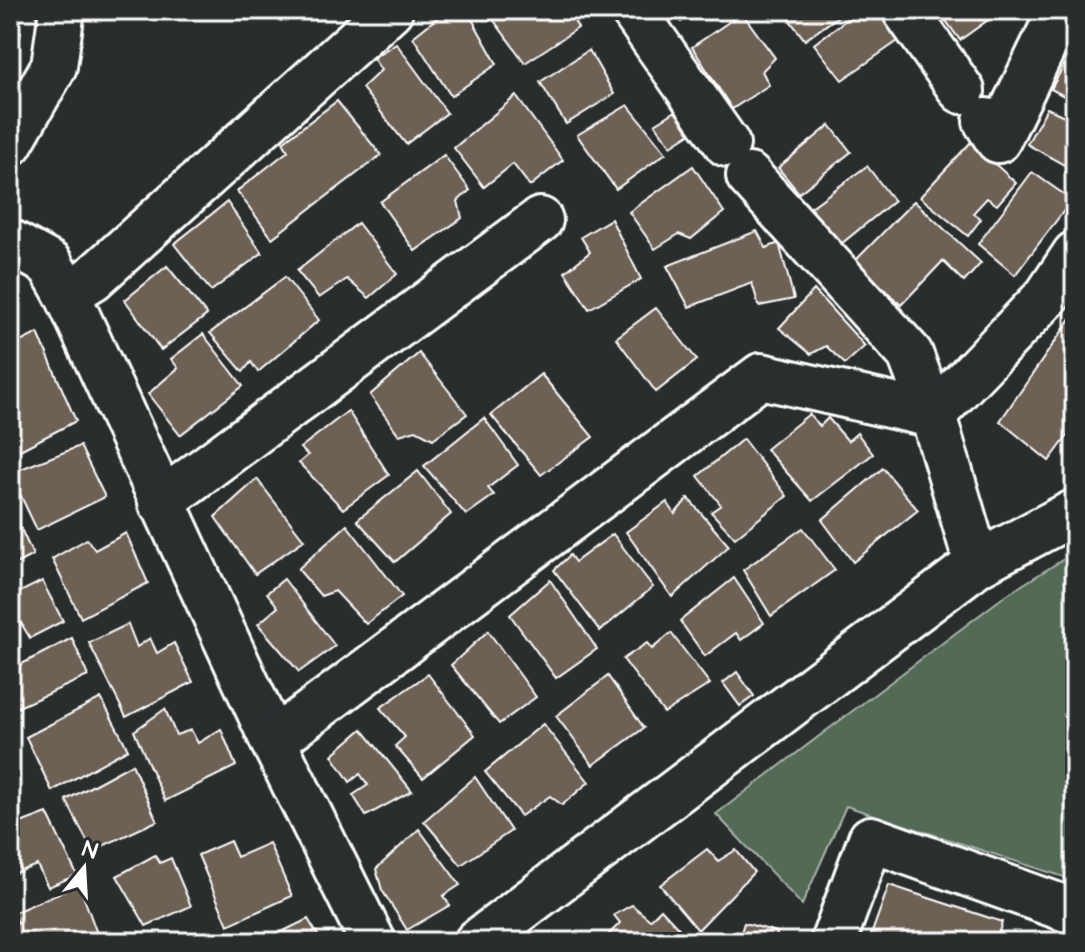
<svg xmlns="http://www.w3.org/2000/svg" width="1085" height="952" viewBox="0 0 1085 952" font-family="'Architects Daughter',sans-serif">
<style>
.green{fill:#536a56;stroke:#a9b4aa;stroke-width:2}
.building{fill:#6d6154;stroke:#fff;stroke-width:2}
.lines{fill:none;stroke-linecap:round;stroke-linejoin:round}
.street-casing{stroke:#fff;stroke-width:50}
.secondary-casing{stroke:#fff;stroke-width:50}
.street{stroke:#2a2d2e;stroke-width:44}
.secondary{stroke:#2a2d2e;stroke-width:44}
</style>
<rect width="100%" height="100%" fill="#2a2d2e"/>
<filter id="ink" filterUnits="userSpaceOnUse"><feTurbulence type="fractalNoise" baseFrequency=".0125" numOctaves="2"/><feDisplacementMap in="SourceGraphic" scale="16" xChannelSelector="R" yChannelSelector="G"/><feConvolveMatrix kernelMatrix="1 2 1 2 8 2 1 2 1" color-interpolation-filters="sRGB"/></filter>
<g filter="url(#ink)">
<!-- green -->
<path class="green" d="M1075,552V876L1067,878L846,806L802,905L716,814L1006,595Z"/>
<!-- building -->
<g class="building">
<path d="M447,10H467L497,64L451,96L413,37Z"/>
<path d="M568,10L578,28L525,63L487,11Z"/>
<path d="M671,10H697L681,22Z"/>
<path d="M782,10H847L805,40Z"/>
<path d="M859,10H876L898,41L842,80L814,44Z"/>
<path d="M938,10H1002L960,40Z"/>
<path d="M742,13L775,58L762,71L769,85L732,109L692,47Z"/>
<path d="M10,24L21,32L17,52L10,62Z"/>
<path d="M396,43L447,113L406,144L362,88L381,70L373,58Z"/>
<path d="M589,50L614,94L566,124L540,82Z"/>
<path d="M1071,52L1075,54V102L1051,89Z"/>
<path d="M516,96L563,160L530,186L513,164L484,187L454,148Z"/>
<path d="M337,101L381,155L272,238L237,191L288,151L283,142Z"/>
<path d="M628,105L666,153L616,189L577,135Z"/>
<path d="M1047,108L1075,121V171L1027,144Z"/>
<path d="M679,109L694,131L671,146L655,124Z"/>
<path d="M830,125L851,152L799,193L778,168Z"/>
<path d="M971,142L1016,183L997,205L987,198L973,213L981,219L968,236L920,197Z"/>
<path d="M444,155L470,190L458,201L462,218L415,251L380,202Z"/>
<path d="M693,166L724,212L691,239L679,234L655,249L629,212Z"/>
<path d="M867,166L894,201L841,244L810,208Z"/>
<path d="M1032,172L1072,200L1015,275L978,244Z"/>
<path d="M914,201L981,263L964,282L943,261L901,305L855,261Z"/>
<path d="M227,202L262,253L211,291L174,244Z"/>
<path d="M611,219L641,279L589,309L565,272L590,252L581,237Z"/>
<path d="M358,223L397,274L369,298L347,279L319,298L297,271Z"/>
<path d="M757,231L766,248L779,243L794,299L759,306L752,283L689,307L667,266Z"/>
<path d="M167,266L207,315L161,350L125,300Z"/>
<path d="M285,277L319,320L258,372L251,362L243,372L210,333Z"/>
<path d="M814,290L865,346L845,364L826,346L811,354L779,328Z"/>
<path d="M656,308L697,360L656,392L616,338Z"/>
<path d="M1072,317L1075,319V426L1049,461L1000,421Z"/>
<path d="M38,333L76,421L18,451L10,430V347Z"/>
<path d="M203,334L243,386L180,435L148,394L178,368L171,359Z"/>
<path d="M419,353L467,414L433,439L416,430L399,435L370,395Z"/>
<path d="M541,374L593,437L541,475L491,415Z"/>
<path d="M348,411L389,475L343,509L299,463L308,455L300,448Z"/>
<path d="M809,414L820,426L828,418L848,441L857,433L873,454L812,501L766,449Z"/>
<path d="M484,418L518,465L488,488L494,495L466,515L424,466Z"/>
<path d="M743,439L787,496L735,538L711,512L721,505L698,476Z"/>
<path d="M80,446L105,497L37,530L10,473Z"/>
<path d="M883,468L918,510L853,562L822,520Z"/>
<path d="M418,471L451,514L395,562L357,520Z"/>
<path d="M257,479L304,540L255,574L215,517Z"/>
<path d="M688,498L729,546L672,597L626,532L667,502L675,514Z"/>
<path d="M10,505L33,555L10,567Z"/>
<path d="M347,525L402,596L366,624L335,591L321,596L298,569Z"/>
<path d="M803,528L835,570L771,616L743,570Z"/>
<path d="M126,533L148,583L81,618L52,559L87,539L95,550Z"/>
<path d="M613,534L653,587L600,631L554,570L570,555L575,562Z"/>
<path d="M734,578L764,623L741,640L736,633L705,656L680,621Z"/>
<path d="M284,579L335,646L299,672L258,624L278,607L267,593Z"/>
<path d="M550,580L597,649L556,678L510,615Z"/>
<path d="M42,581L63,621L30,638L21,623L10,629V597Z"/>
<path d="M128,624L137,647L150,638L157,653L174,643L193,682L126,717L89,643Z"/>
<path d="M488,631L536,697L499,724L451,665Z"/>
<path d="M671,633L710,684L664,713L623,659L647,643L652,649Z"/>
<path d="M72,638L88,676L14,709L10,670Z"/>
<path d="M737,672L754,696L740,706L723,683Z"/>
<path d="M428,674L475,735L423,778L395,746L405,737L380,708Z"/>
<path d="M608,676L644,728L593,765L556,716Z"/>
<path d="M101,698L128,749L52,791L26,737Z"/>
<path d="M165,709L176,735L191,730L198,743L221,729L236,766L165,801L134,731Z"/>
<path d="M543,724L589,782L562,805L550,796L521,816L485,772Z"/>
<path d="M362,729L412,791L366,816L353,795L368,785L360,774L350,782L332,755Z"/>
<path d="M132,764L157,821L92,851L66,800Z"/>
<path d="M475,777L511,831L461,865L424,821Z"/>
<path d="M47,813L77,875L48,887L37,865L10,875V827Z"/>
<path d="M419,829L460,885L443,896L450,905L407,930L382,890L376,869Z"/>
<path d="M230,841L237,857L269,843L292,896L228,925L198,855Z"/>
<path d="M707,849L718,861L736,850L754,872L698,930L660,885Z"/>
<path d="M155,855L160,863L171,858L191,906L146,926L117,876Z"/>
<path d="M79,884L100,942H14L11,929L18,923L13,913Z"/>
<path d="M889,885L1002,922L996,942H881L870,938Z"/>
<path d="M632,905L650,920L661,909L686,936L679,942H601L620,923L614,915Z"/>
<path d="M308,919L322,942H261Z"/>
<path d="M744,923L777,932L776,942H738Z"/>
</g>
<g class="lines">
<!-- street casing -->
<g class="street-casing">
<g id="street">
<path d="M633,10L727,144"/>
<path d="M905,10L962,91"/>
<path d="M986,121L998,140L1061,10"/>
<path d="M10,143L54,66L62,10"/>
<path d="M10,242L50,264L67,294L273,741L373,942"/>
<path d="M67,294L93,278L390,10"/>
<path d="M161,502L540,220"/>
<path d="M273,741L761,376L933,415L1047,296L1075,254"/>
<path d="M477,942L977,564L933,415L910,354L749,176"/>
<path d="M833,942L871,839L1075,912"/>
</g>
</g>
<!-- secondary casing -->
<g class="secondary-casing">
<path id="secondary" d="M977,564L1075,512"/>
</g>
<!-- street -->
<use href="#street" class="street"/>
<!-- secondary -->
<use href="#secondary" class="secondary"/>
</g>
</g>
<!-- margin -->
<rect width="1085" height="952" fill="none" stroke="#2a2d2e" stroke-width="40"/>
<rect x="20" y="20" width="1045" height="912" fill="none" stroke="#fff" stroke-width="3" filter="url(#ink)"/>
<!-- north arrow -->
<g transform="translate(84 868) rotate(18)" stroke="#2a2d2e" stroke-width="6" paint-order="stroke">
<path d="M0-6L14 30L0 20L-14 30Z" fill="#ffffff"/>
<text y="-12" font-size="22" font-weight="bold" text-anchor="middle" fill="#ffffff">N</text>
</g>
</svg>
